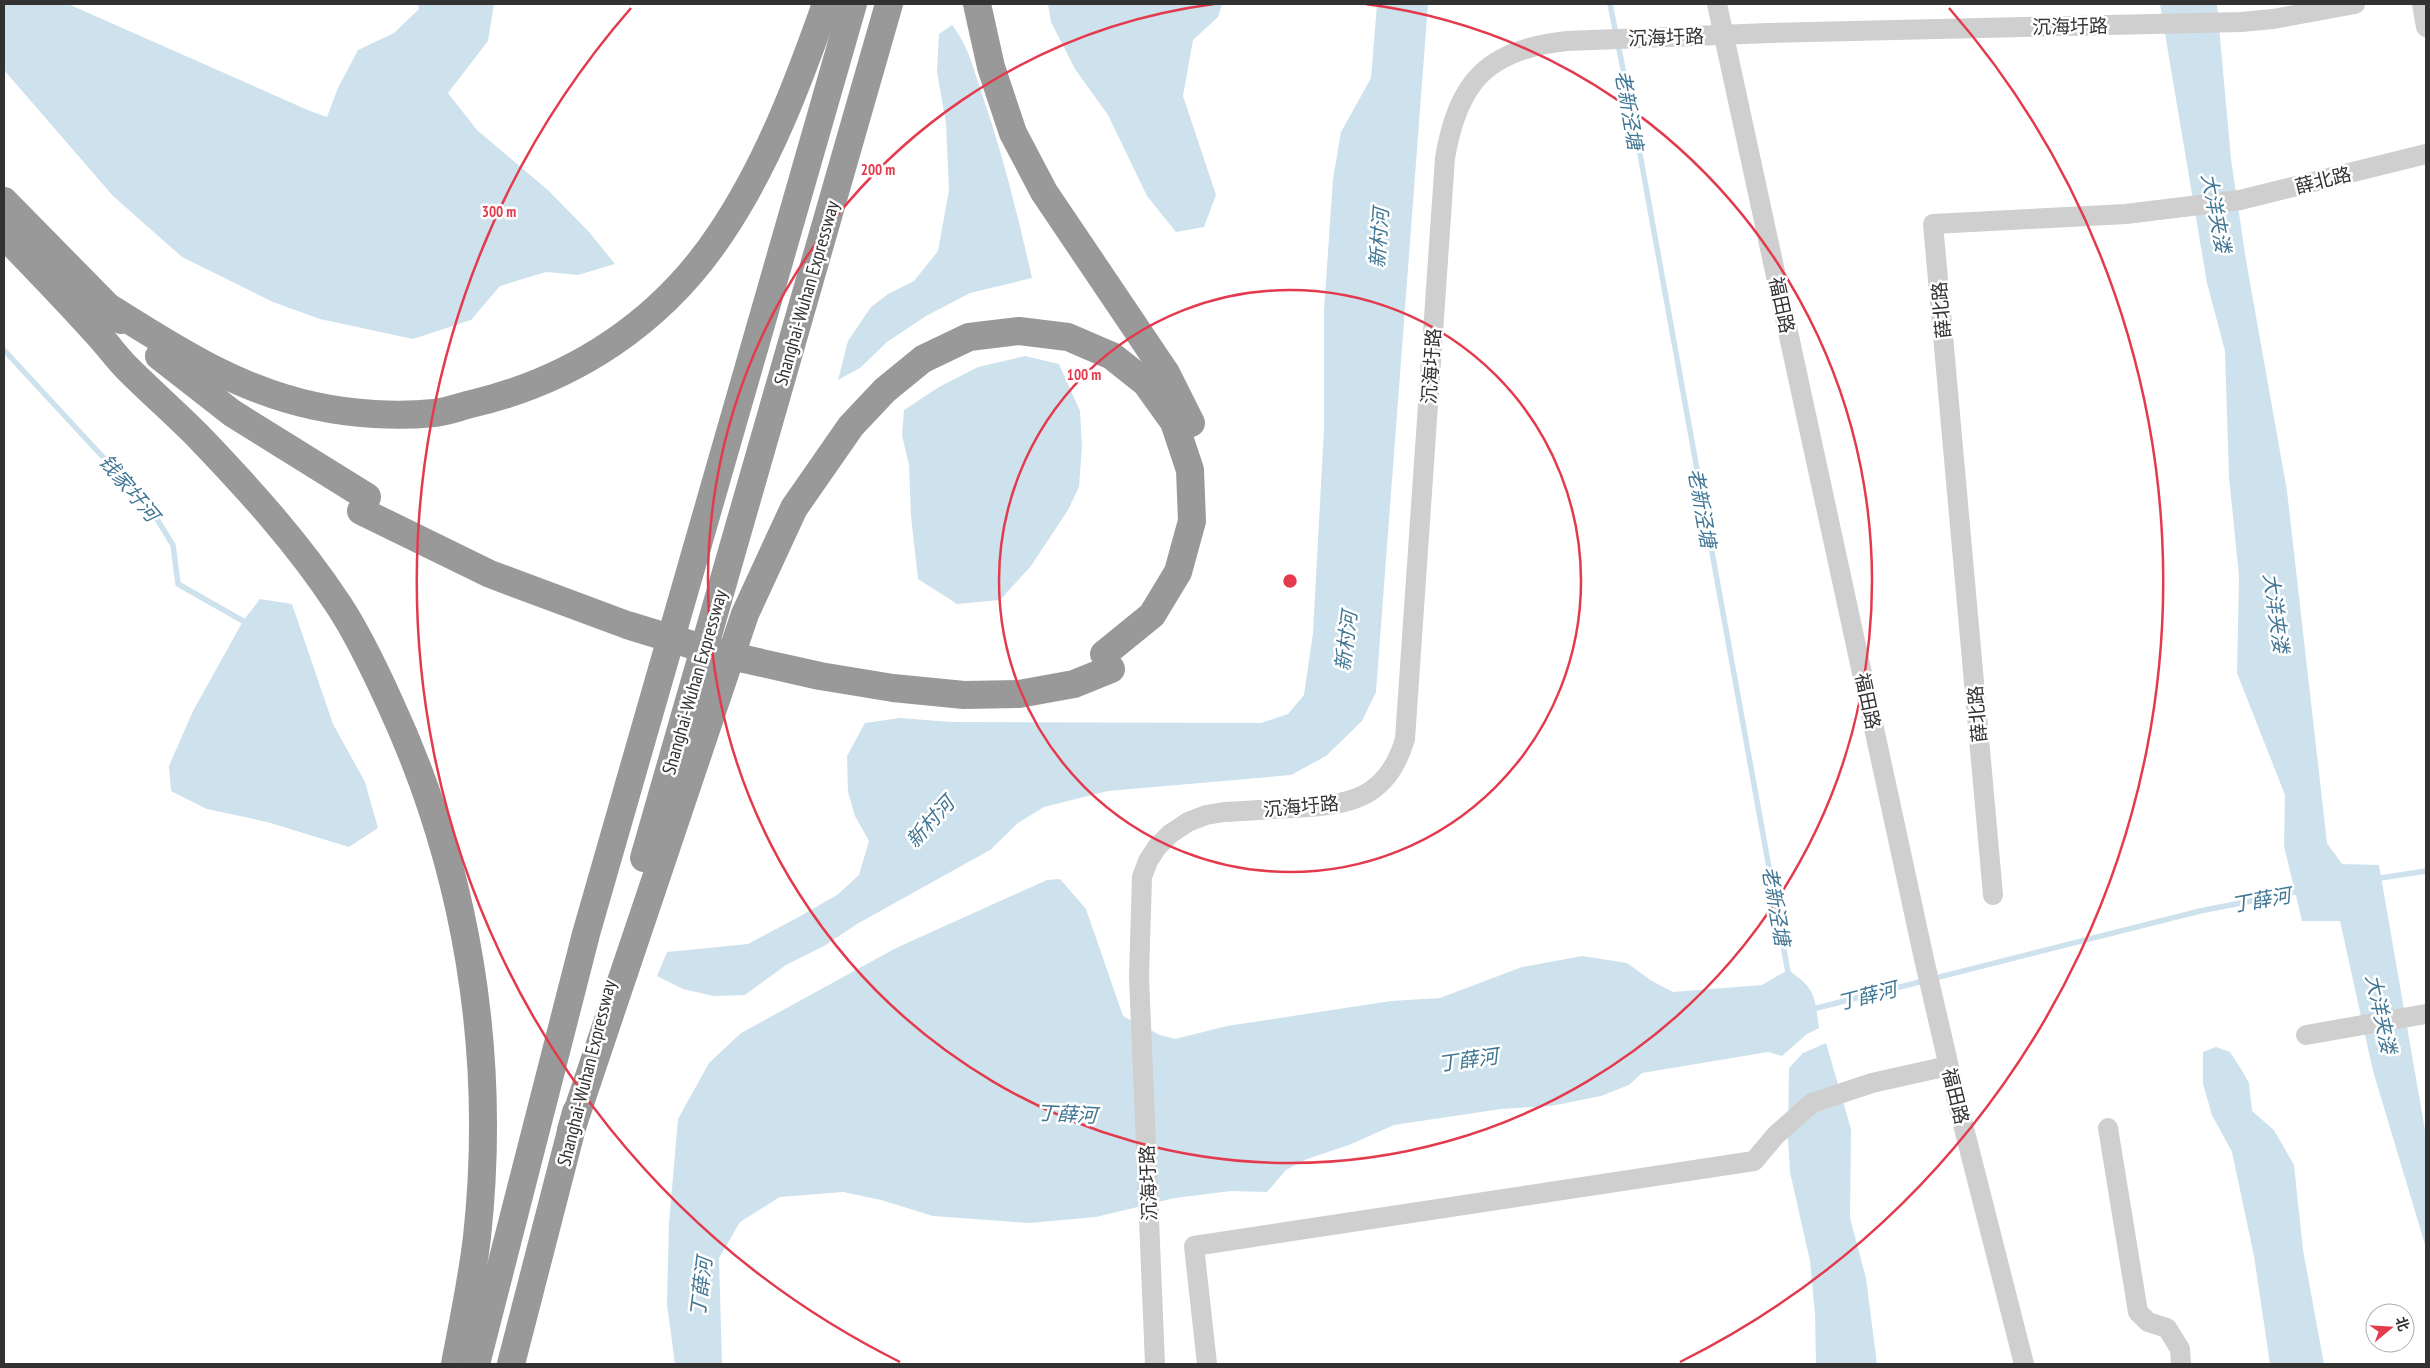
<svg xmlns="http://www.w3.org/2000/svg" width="2430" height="1368" viewBox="0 0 2430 1368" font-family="'PT Sans Narrow','Noto Sans SC',sans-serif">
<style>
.water{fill:#cee2ed}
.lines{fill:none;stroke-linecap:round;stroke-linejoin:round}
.stream{stroke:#cee2ed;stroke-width:5.5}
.minor{stroke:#cfcfcf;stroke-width:20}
.highway{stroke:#999;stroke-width:28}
.highway-bridge{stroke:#999;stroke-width:28}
.ring{fill:none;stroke:#e33b4d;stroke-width:2.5}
.labels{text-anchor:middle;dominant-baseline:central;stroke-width:5;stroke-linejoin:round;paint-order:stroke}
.street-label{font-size:19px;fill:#323232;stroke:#fff}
.water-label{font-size:20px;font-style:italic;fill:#407694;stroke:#fff}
.centre{fill:#e33b4d;stroke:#fff;stroke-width:2.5}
.ring-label{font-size:15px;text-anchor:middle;font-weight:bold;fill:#e33b4d;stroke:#fff;stroke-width:5;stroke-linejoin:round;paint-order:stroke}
</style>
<rect width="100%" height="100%" fill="#fff"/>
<!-- water -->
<g class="water">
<path d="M4,4H68L310,111L327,117L338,88L358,50L394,33L419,9L418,4H494L488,41L448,93L477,130L549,191L589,232L615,264L578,275L546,272L500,286L471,320L413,339L320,319L273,302L182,257L113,196L4,70Z"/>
<path d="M1048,4H1222L1218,17L1193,40L1183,96L1216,195L1204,227L1176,232L1147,196L1108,115L1075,69L1051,22Z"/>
<path d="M1377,4H1428L1376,692L1362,721L1326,756L1291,775L1108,791L1044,807L1018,823L990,850L857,924L824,946L786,965L745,995L713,996L683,989L657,976L667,952L748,944L795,919L837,895L859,875L869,841L855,816L848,792L847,756L865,723L900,718L951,722L1261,723L1288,714L1304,695L1313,633L1324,429V310L1333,179L1341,132L1371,78Z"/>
<path d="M2160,4H2217L2231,159L2246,260L2287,491L2327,843L2342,864L2379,865L2426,1136V1248L2373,1071L2340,921H2302L2284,846L2285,795L2237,673L2239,576L2229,477L2225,351L2207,283Z"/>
<path d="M952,25C969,47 973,68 982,94C1003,155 1018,216 1032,278L970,293L926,316L887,342L860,368L838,380L848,341L871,307L888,294L914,281L938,251L949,190L946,123L937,72L939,34Z"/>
<path d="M1025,356L1059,364L1080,411L1082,447L1079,487L1068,510L1031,566L1000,600L957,604L918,579L911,516L909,465L902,435L904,410L939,387L978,367Z"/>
<path d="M260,599L292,604L333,724L365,782L378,828L349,847L267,822L207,809L171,791L169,766L193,711L243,621Z"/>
<path d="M1060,879L1086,909L1123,1016L1160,1035L1175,1039L1227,1026L1391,1001L1440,998L1522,967L1582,956L1627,963L1652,981L1673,992L1762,985L1788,970C1816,988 1815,998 1819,1028L1807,1034L1782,1056L1768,1052L1642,1073L1629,1085L1601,1096L1551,1106L1501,1109L1394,1125L1349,1145L1307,1159L1286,1170L1267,1192L1231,1191L1175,1198L1096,1217L1029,1223L933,1216L881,1200L843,1192L780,1197L740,1222L719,1258L722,1364H675L667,1304L669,1223L678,1119L709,1063L741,1033L896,948L1047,880Z"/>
<path d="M1826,1043L1851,1129L1850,1218L1866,1278L1877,1364H1816L1815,1314L1810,1261L1790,1172L1788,1138L1789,1068L1803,1053Z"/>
<path d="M2216,1047L2230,1052L2241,1069L2249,1083L2252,1111L2274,1130L2294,1165L2303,1250L2324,1364H2270L2254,1256L2232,1152L2212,1115L2203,1084V1052Z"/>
</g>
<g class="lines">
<!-- stream -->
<g class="stream">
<path d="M1610,4L1640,154L1789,978"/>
<path d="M4,350L150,508L173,545L178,584L243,621"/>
<path d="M2374,879L2426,871"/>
<path d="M1809,1010L2200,911L2301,891"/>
</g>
<!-- minor -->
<g class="minor">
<path d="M1717,4L1924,959L1956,1097L2024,1364"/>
<path d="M2422,4L2426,27"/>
<path d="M1993,895L1933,224L2126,214L2240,200L2426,154"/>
<path d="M2306,1035L2426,1014"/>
<path d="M2108,1128L2138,1312L2148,1322L2167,1328L2180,1349L2181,1364"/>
<path d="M1155,1364L1139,976L1142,877L1148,861L1157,847L1170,834L1188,822L1206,815L1224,812C1247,811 1270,809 1293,808C1349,805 1387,800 1405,739L1445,158C1458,81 1488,49 1567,41L1769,33L2241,22L2273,19L2355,4"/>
<path d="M1207,1364L1194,1246L1754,1161L1776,1135L1812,1103L1872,1083L1948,1066"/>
</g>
<!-- highway -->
<g class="highway">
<path d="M977,4L991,67L1013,133L1044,192L1166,373L1191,423"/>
<path d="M4,201L121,320"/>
<path d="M4,235C34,266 64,297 93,329C105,341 115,356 127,368C150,391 174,412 197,435C247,487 298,543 338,604C358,634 374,668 389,701C467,868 497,1053 477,1237C472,1280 463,1322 455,1364"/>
<path d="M110,308C175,349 238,390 315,406C352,414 396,417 434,413C446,412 459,407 471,404C574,380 662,322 721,233C768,163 798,83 826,4"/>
<path d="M159,356L232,413L367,497"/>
<path d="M644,858L889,4"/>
<path d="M571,1130L745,614L794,508L851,426L885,390L923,359L969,337L1019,331L1068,337L1112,356L1146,383L1174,422L1190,470L1192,521L1178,572L1152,615L1104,654"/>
<path d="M476,1364L586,934L853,4"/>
<path d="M511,1364L576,1112"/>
</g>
<!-- highway-bridge -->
<path class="highway-bridge" d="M361,511L490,574L627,625L722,654L820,676L893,688L964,695L1019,694L1074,684L1111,669"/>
</g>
<!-- distance rings -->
<g class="ring">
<circle cx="1290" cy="581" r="291"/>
<path d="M1366 4A582 582 0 1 1 1214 4"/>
<path d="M900 1362A873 873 0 0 1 631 8M1949 8A873 873 0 0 1 1680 1362"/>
</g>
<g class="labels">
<!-- street labels -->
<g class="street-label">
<text transform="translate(2070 26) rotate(-1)">沉海圩路</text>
<text transform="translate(1666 37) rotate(-2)">沉海圩路</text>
<text transform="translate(2323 180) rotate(-14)">薛北路</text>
<text transform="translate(806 293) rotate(-74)">Shanghai-Wuhan Expressway</text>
<text transform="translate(1782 305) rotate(78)">福田路</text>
<text transform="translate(1941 310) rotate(-95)">薛北路</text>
<text transform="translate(1431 366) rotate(-86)">沉海圩路</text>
<text transform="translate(694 682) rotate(-74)">Shanghai-Wuhan Expressway</text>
<text transform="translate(1868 701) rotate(78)">福田路</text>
<text transform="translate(1977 714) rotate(-95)">薛北路</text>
<text transform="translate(1301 806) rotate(-5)">沉海圩路</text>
<text transform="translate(586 1073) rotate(-76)">Shanghai-Wuhan Expressway</text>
<text transform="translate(1956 1096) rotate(76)">福田路</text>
<text transform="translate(1148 1183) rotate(-92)">沉海圩路</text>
</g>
<!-- water labels -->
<g class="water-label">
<text transform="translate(1629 110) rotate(80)">老新泾塘</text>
<text transform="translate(2216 213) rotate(79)">大洋夹溇</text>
<text transform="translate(1379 238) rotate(-86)">新村河</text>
<text transform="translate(129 488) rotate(50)">钱家圩河</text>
<text transform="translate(1702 508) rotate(80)">老新泾塘</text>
<text transform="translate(2276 613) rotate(82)">大洋夹溇</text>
<text transform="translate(1346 641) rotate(-83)">新村河</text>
<text transform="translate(930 822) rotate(-48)">新村河</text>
<text transform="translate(2261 900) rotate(-10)">丁薛河</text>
<text transform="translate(1776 906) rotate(80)">老新泾塘</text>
<text transform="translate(1867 996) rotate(-14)">丁薛河</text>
<text transform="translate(2381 1014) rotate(78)">大洋夹溇</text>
<text transform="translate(1468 1060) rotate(-8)">丁薛河</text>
<text transform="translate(1067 1114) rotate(3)">丁薛河</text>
<text transform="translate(701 1287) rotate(-83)">丁薛河</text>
</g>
</g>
<circle cx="1290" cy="581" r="8" class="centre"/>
<g class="ring-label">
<text x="878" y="175">200 m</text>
<text x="499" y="217">300 m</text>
<text x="1084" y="380">100 m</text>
</g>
<!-- border -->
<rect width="2430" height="1368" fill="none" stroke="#323232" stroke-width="10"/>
<!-- north arrow -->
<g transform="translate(2390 1328) rotate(72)"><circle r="24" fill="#ffffff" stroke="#adadad"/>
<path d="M0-4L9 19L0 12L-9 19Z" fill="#e33b4d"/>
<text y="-8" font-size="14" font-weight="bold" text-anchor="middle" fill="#323232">北</text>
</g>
</svg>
